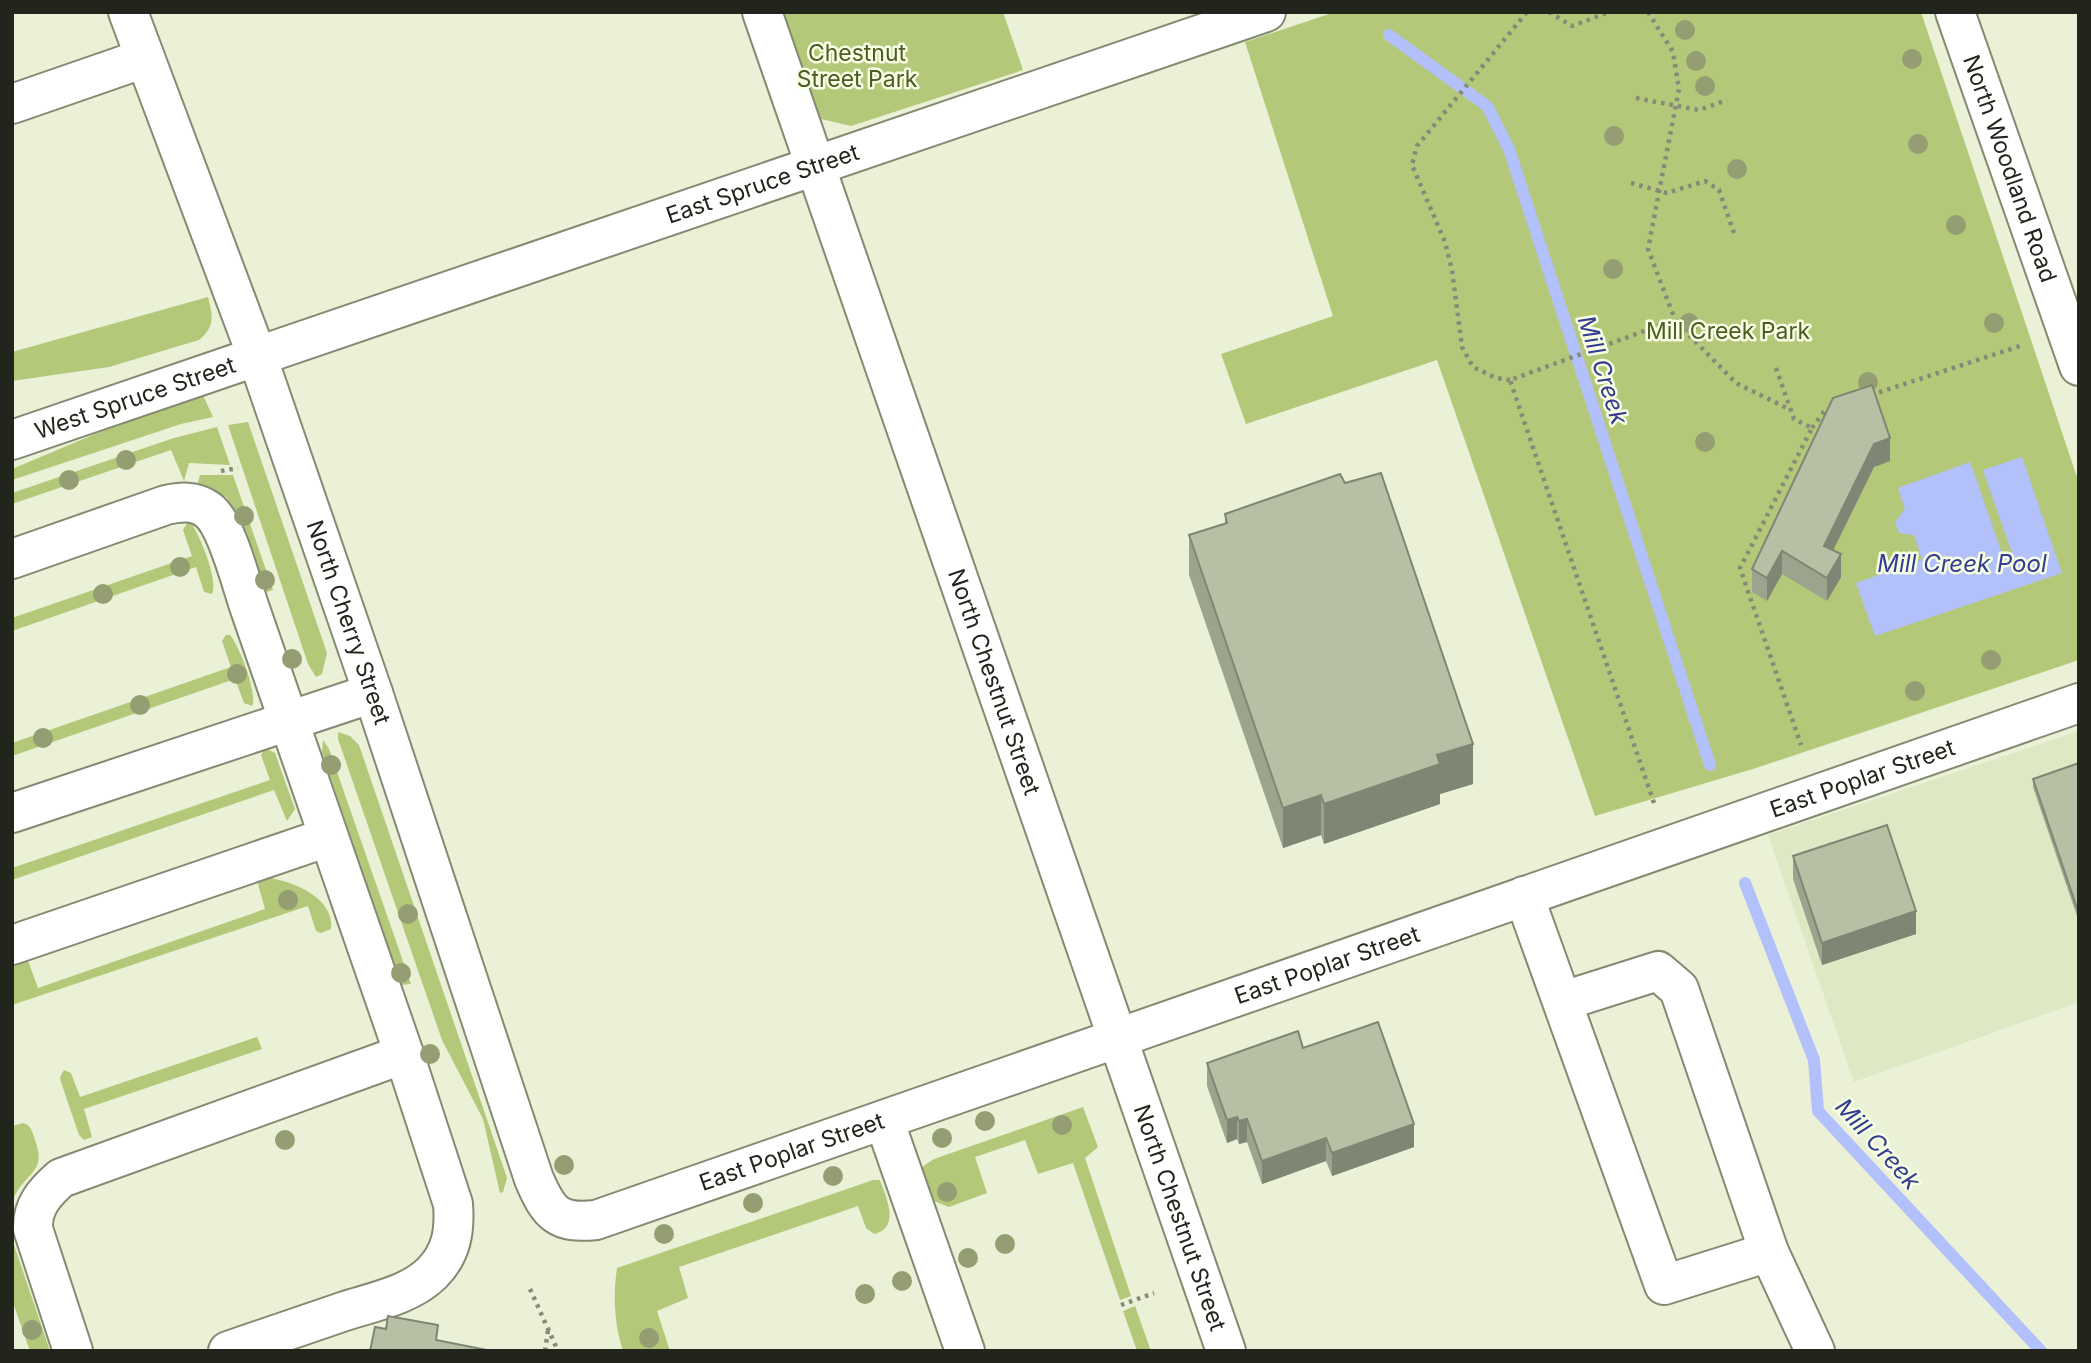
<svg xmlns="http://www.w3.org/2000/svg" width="2091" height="1363" viewBox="0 0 2091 1363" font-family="Inter,sans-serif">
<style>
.built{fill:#dee8c5}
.green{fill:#b4c87a}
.water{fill:#b2c0fc}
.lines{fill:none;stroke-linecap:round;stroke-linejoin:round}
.stream{stroke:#b2c0fc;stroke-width:12}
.minor-casing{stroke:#848a72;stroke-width:42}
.path{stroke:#868b78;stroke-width:4.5;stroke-dasharray:3.5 5;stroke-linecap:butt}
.minor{stroke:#fff;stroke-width:38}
.tree{fill:#949e72}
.wall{fill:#9da48e}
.shaded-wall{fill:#808674}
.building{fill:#b7bfa5;stroke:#808674;stroke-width:2}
.labels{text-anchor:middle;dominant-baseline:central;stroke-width:5;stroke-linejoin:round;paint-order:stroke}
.park-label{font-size:23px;fill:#4e5b21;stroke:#f7ffe4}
.street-label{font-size:23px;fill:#22251b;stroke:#f7ffe4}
.water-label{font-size:24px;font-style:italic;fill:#333c90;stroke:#f7ffe4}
</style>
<rect width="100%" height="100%" fill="#eaf1d6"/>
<!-- built -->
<path class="built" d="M2079,731V1002L1854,1082L1768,835Z"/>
<!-- green -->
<g class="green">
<path d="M781,12H1003L1023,70L851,126L821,119L813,107Z"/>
<path d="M1335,12H1921L2079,483V660L1753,769L1595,816L1437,360L1246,424L1221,354L1333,316L1245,42Z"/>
<path d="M208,297C213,316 215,327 199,340L109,367L12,381V352Z"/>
<path d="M202,393L213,417L181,424L12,480V469L126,421Z"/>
<path d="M248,422L327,653L322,674L316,677L308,664L228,425Z"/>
<path d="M217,427L230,465L189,463L184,481L171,450L12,504V493L174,438Z"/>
<path d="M200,475H233L273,590L263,593L233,507L226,497L198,483Z"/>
<path d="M187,523H191C200,535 219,582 212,594L204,592L196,567L12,631V618L192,556L183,530Z"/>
<path d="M226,635H230C239,645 258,694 252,706L244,703L235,679L12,756V743L231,667L222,641Z"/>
<path d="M338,732L350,736L359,745L507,1178L503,1192L500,1193L483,1119L442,1040L338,739Z"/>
<path d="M323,740L329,749L411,984L401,985L322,752Z"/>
<path d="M265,748L275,753L295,809L287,821L274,790L12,880V868L270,780L261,755Z"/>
<path d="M262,877C288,879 335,896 331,929L321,933L316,931L308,906L12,1005V963L27,958L38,988L265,909L258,884Z"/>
<path d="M257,1037L262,1049L84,1109L92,1137L84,1140L79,1135L61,1082L60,1077L64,1070L71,1073L80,1097Z"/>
<path d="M1083,1107L1098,1147L1085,1158L1131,1296L1120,1300L1073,1163L1038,1174L1025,1140L975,1157L987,1193L949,1207L934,1201L922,1167L934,1159Z"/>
<path d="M23,1123C31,1125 32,1131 35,1140C48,1174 24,1171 12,1202V1126Z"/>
<path d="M873,1180H880C886,1197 901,1228 874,1234L866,1228L858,1206L679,1267L688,1298L657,1311L670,1351H623C614,1323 613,1296 617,1268Z"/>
<path d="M12,1239L50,1351H30L12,1300Z"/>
<path d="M1135,1306L1151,1351H1137L1123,1311Z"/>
</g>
<!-- water -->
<path class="water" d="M2022,457L2062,573L1875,636L1856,583L1922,560L1914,535L1899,533L1895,522L1905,509L1898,488L1970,462L2003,556L2012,553L1983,470Z"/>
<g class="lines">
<!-- stream -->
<g class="stream">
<path d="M1389,35L1487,106L1509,149L1710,765"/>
<path d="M1745,883L1814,1060L1818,1111L2041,1351"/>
</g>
<!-- minor casing -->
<g class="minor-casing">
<g id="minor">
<path id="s1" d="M128,12L257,356L373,693L534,1179C549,1214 558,1224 596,1220L2079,703"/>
<path id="s2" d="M762,12L1226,1351"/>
<path id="s3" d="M1955,12L2079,366"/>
<path d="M12,104L145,58"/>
<path id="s4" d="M12,440L1266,12"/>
<path d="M12,559L166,505C180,502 195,500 208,510C227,524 241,583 249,606L404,1054L61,1178C45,1192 32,1206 33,1229L73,1351"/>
<path d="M12,813L373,693"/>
<path d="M1524,896L1664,1285L1769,1252"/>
<path d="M12,945L328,837"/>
<path d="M1563,1001L1658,971L1679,989L1769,1252L1815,1351"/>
<path d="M884,1120L965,1351"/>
<path d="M228,1351C267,1338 306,1324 345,1311C373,1302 410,1295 432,1273C452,1253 455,1230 453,1204L404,1054"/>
</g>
</g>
<!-- path -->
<g class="path">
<path d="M1549,12L1572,26L1609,12"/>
<path d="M1648,12L1673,52L1679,89L1648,249L1679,330"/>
<path d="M1636,98L1699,110L1727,100"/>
<path d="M1631,183L1667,193L1705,181L1719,190L1734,233"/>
<path d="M1776,368L1794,419L1812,428L1740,568L1801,745"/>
<path d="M1510,380L1496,378L1473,367L1462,347L1452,270L1445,242L1412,165L1417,146L1527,12"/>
<path d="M1871,395L2020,346"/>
<path d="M1812,428L1825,410L1833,407"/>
<path d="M221,471L238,468"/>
<path d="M1654,803L1510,380L1661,325L1688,334L1736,383L1791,410"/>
<path d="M530,1289L558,1351"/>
<path d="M1121,1305L1154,1293"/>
<path d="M545,1351L548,1330"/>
</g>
<!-- minor -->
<use href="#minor" class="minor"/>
</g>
<!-- trees -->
<g class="tree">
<circle cx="1685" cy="30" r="10"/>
<circle cx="1912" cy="59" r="10"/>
<circle cx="1696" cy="61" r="10"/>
<circle cx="1705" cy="86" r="10"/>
<circle cx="1614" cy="136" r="10"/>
<circle cx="1918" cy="144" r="10"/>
<circle cx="1737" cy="169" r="10"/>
<circle cx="1956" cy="225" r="10"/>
<circle cx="1613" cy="269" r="10"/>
<circle cx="1689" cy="323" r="10"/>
<circle cx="1994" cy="323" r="10"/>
<circle cx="1868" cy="382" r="10"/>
<circle cx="1705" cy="442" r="10"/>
<circle cx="126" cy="460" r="10"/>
<circle cx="69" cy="480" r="10"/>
<circle cx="244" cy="516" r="10"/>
<circle cx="180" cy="567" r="10"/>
<circle cx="265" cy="580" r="10"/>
<circle cx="103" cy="594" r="10"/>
<circle cx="292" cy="659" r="10"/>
<circle cx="1991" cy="660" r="10"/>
<circle cx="237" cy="674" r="10"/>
<circle cx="1915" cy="691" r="10"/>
<circle cx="140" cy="705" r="10"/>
<circle cx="43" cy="738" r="10"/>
<circle cx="331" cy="765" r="10"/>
<circle cx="288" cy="900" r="10"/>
<circle cx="408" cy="914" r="10"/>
<circle cx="401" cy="973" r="10"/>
<circle cx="430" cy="1054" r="10"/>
<circle cx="985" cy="1121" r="10"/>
<circle cx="1062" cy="1125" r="10"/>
<circle cx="942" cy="1138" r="10"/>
<circle cx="285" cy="1140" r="10"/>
<circle cx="564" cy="1165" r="10"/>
<circle cx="833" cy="1176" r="10"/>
<circle cx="947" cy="1192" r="10"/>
<circle cx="753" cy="1203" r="10"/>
<circle cx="664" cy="1234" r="10"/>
<circle cx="1005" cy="1244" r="10"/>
<circle cx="968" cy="1258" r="10"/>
<circle cx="902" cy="1281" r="10"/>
<circle cx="865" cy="1294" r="10"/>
<circle cx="32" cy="1330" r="10"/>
<circle cx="649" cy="1338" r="10"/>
</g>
<!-- wall -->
<g class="wall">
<path d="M1833,398L1890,461L1874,467L1833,550L1841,577L1827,601L1782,574L1767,601L1752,592V569Z"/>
<path d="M1225,514L1473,784L1440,794V804L1324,844L1321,835L1283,848L1189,575V535L1225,524Z"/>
<path d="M2079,763V922L2033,787V779Z"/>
<path d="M1793,856L1916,934L1822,965L1793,879Z"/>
<path d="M1303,1048L1414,1147L1332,1176L1326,1161L1262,1184L1247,1142L1239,1144L1237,1139L1227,1143L1207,1086V1063Z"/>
</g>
<!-- shaded-wall -->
<g class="shaded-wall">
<path d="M1890,438V461L1874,467L1824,569V546L1874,444Z"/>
<path d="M1782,551V574L1767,601V578Z"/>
<path d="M1841,554V577L1827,601V578Z"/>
<path d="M1473,744V784L1440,794V804L1324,844V804L1437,755Z"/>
<path d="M1321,795V835L1283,848V808Z"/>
<path d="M1916,911V934L1822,965V943Z"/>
<path d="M1237,1117V1139L1227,1143V1120Z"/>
<path d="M1247,1119V1142L1239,1144V1121Z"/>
<path d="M1414,1124V1147L1332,1176V1153Z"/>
<path d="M1326,1138V1161L1262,1184V1161Z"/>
</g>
<!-- building -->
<g class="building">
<path d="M1872,385L1890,438L1874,444L1824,546L1841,554L1827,578L1782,551L1767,578L1752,569L1833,398Z"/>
<path d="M1381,473L1473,744L1437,755L1440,764L1324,804L1321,795L1283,808L1189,535L1227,523L1225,514L1340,474L1345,483Z"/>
<path d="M2079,763V914L2033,779Z"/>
<path d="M1887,825L1916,911L1822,943L1793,856Z"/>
<path d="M1378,1022L1414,1124L1332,1153L1326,1138L1262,1161L1247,1119L1239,1121L1237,1117L1227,1120L1207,1063L1298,1031L1303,1048Z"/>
<path d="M388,1316L438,1325L436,1340L492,1351H370L375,1327L386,1329Z"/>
</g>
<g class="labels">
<!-- park labels -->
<g class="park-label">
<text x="857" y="53">Chestnut<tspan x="857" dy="26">Street Park</tspan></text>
<text x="1728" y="331">Mill Creek Park</text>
</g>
<!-- street labels -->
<g class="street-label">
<text stroke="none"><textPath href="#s3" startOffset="166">North Woodland Road</textPath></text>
<text stroke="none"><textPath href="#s4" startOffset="793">East Spruce Street</textPath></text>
<text stroke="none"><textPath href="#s4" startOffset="130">West Spruce Street</textPath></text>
<text stroke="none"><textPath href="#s1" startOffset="649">North Cherry Street</textPath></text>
<text stroke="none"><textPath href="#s2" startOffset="709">North Chestnut Street</textPath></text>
<text stroke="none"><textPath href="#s1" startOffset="2660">East Poplar Street</textPath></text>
<text stroke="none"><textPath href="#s1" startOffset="2093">East Poplar Street</textPath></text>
<text stroke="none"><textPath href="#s1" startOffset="1526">East Poplar Street</textPath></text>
<text stroke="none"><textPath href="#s2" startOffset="1276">North Chestnut Street</textPath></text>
</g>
<!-- water labels -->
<g class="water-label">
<text transform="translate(1603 370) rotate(72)">Mill Creek</text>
<text x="1962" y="563">Mill Creek Pool</text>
<text transform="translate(1878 1144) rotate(48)">Mill Creek</text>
</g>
</g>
<!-- border -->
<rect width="2091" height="1363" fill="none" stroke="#22251b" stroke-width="28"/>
</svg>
